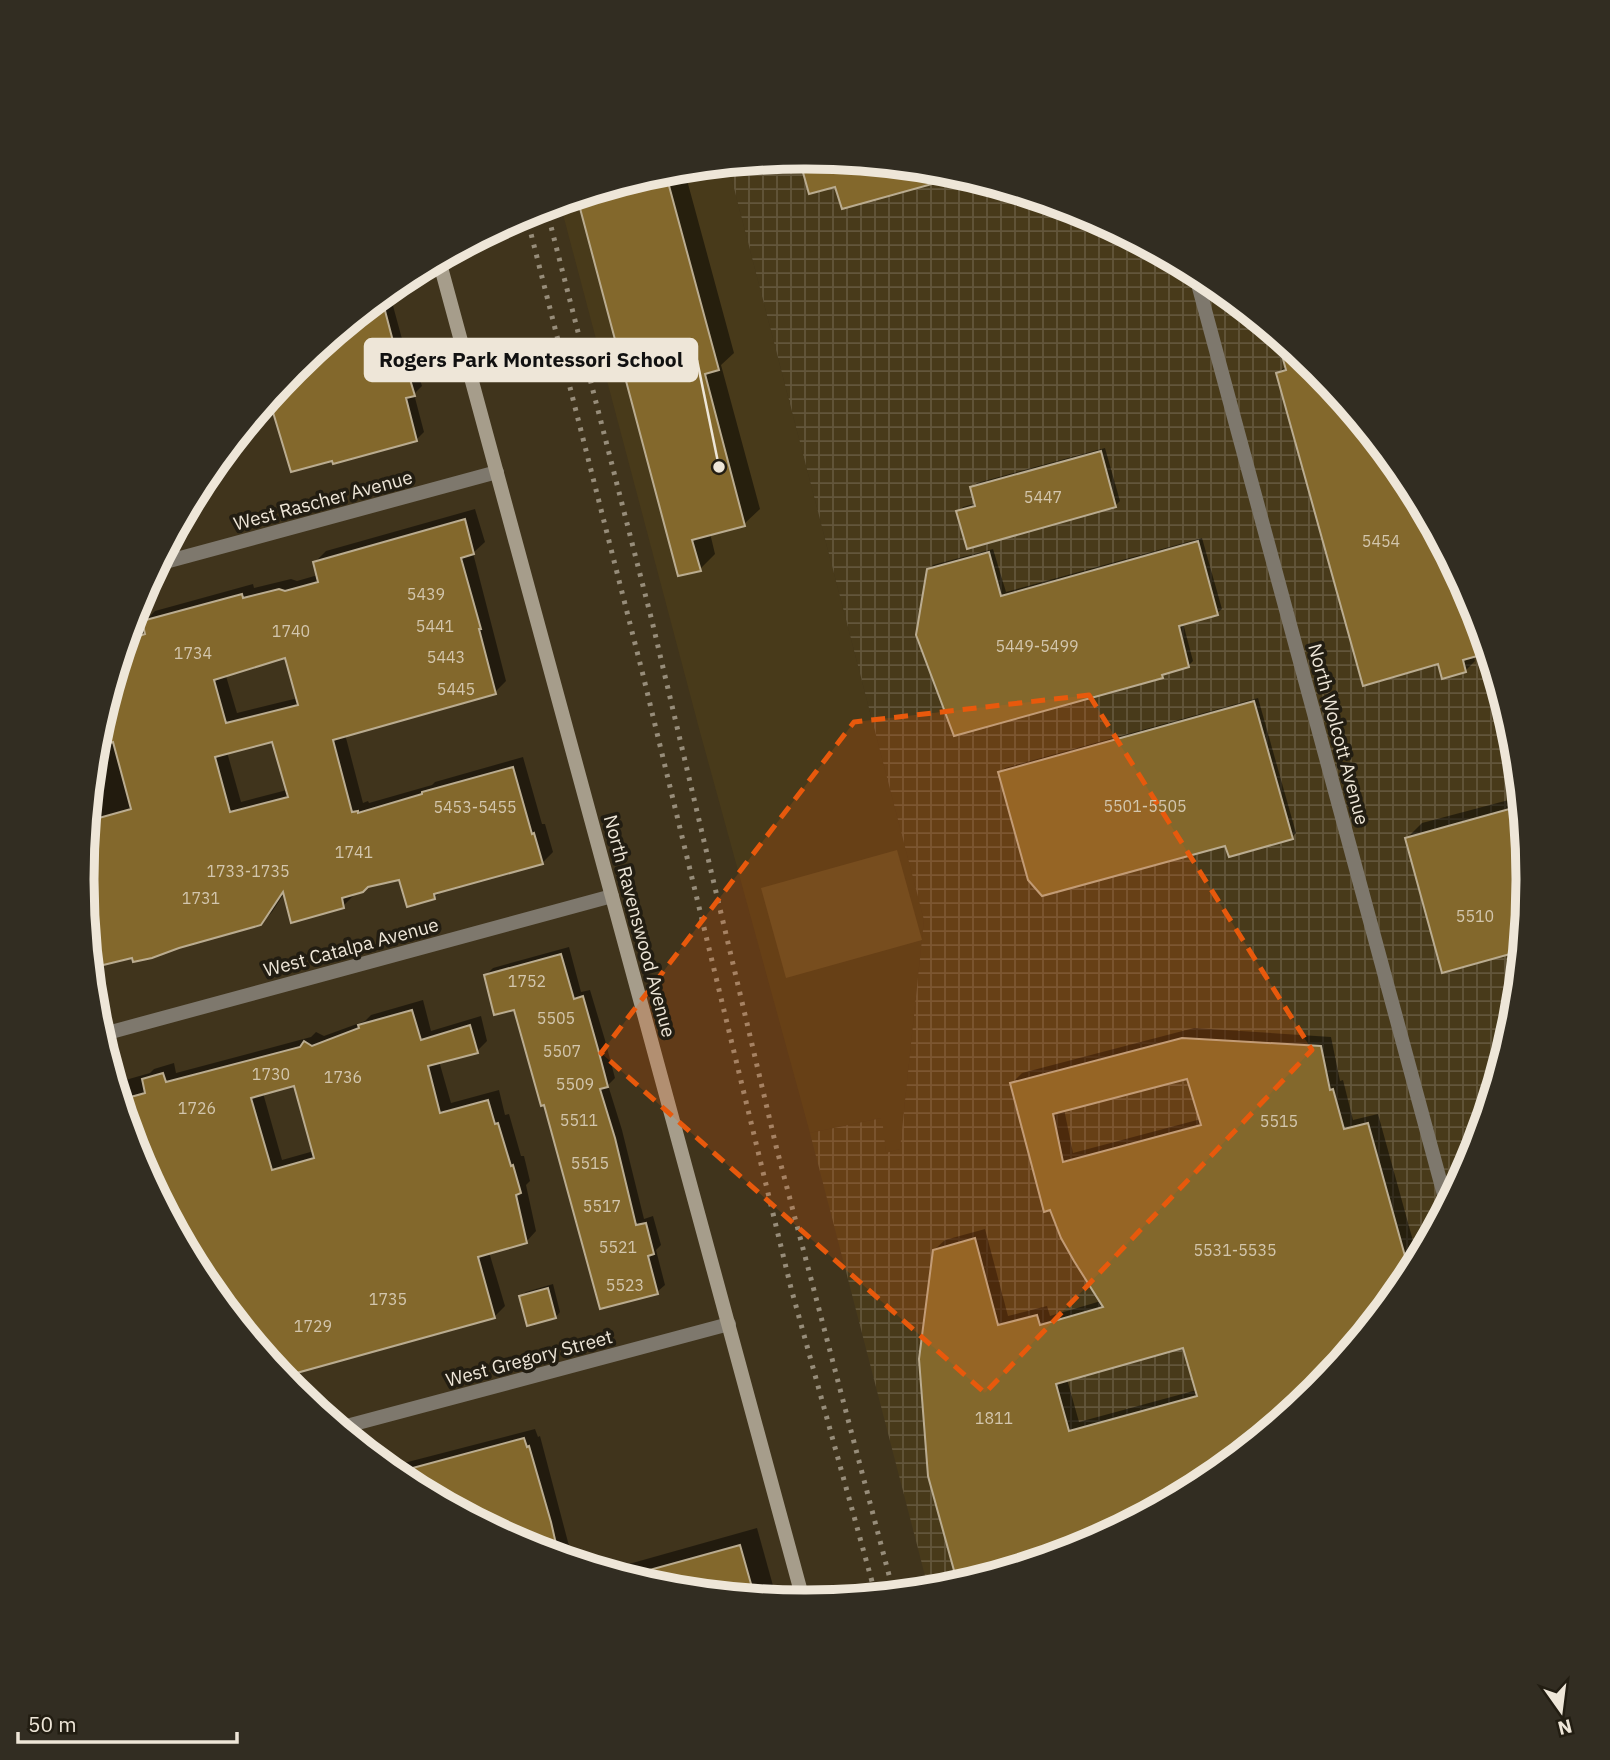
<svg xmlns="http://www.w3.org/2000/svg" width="1610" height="1760" viewBox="0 0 1610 1760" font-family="'IBM Plex Sans',sans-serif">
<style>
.built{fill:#483a1a}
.industrial{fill:url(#industrial-grid)}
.green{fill:#5c4a24}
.shadow{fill:#0007;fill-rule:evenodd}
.building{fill:#83682c;stroke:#baac90;stroke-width:2;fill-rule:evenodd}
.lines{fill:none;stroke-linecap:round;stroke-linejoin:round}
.street{stroke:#7e786d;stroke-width:14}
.secondary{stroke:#a69d8b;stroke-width:14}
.rail{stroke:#978d7a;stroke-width:5;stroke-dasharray:3.5 7;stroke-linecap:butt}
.marked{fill:#e8590c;fill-opacity:0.2;stroke:#e8590c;stroke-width:5;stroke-dasharray:14 9;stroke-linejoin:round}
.labels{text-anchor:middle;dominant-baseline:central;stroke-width:7;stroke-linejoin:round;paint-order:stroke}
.number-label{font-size:16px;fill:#d3c6ad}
.street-label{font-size:19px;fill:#eee6d8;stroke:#221d12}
.rim{fill:none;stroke:#eee6d8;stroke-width:9}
.leader{fill:none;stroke:#eee6d8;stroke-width:2.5}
.callout-dot{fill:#eee6d8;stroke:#221d12;stroke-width:2.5}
.callout{fill:#eee6d8;stroke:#eee6d8;stroke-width:2.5}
.callout-label{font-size:21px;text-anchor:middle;font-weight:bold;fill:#111}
</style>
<defs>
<pattern id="industrial-grid" width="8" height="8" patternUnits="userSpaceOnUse" patternTransform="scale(1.75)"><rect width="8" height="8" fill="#483a1a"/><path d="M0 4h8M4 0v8" fill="none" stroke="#63563b"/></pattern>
</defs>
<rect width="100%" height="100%" fill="#40341c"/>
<!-- built -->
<path class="built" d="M728,165L924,920L900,1149L886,1153L881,1118L810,1133L700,732L560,203L664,171Z"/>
<!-- industrial -->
<path class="industrial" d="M805,157L946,171L1082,212L1207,279L1316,369L1406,479L1473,604L1514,739L1528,880L1514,1021L1473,1157L1406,1282L1316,1391L1206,1481L1081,1548L946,1589L929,1591L810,1133L882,1118L886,1153L900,1149L924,920L728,165Z"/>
<!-- green -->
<path class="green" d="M897,850L922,940L786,978L761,888Z"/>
<!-- shadow -->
<g class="shadow">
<path d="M684,169L734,353L721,365L760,509L744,524L710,533L715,554L700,569L579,197L664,171Z"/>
<path d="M389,291L408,361L414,360L422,386L414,394L424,432L416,440L271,397L294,369Z"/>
<path d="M1279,339L1316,369L1406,479L1473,604V655L1475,661L1465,671L1440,662L1278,373L1287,365Z"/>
<path d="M231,446L234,461L226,469L208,473Z"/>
<path d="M1105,448L1120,501L1115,506L958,512L963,507L977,503L972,488L977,483Z"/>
<path d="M475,509L485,542L473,553L506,681L495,692L345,734L363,803L368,801L369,803L432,785L435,782L523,757L542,824H545L553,852L542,863L442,890L435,897L400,877L368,886L354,893V895L343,906L285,892L272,912L260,924L133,956L90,961L82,880L96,739L128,633L146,628L144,622L155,611L253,584L254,588L291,579L297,581L318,575L315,562L326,551ZM286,656L298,698L237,713L226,676ZM273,740L287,790L241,802L227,752Z"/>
<path d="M1202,538L1222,609L1217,613L1183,623L1193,661L1188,666L1167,672L1162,677L929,570L933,565L993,549L1006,592Z"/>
<path d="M1258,698L1296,833L1292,837L1227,843L1000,773L1005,768Z"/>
<path d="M1520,797L1528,880L1407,838L1422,823Z"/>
<path d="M569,947L581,992L590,990L605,1040L615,1078L608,1085L622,1130L644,1219L653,1216L661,1245L656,1250L665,1285L657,1292L545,1103L515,1008L485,976L493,968Z"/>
<path d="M423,1000L431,1031L481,1016L487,1041L477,1051L439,1061L451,1103L499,1090L505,1115L509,1114L521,1156H524L530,1181L526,1185L536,1231L526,1242L489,1252L505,1306L494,1317L281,1375L204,1281L137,1156L115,1083L150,1073L154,1069L174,1063L176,1073L311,1037L316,1032L324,1036L365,1021L371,1015ZM296,1084L314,1151L282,1160L263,1093Z"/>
<path d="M1194,1028L1331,1037L1340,1081L1343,1080L1353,1120L1378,1114L1418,1259L1406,1282L1316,1391L1206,1481L1081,1548L960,1585L930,1475L934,1250L945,1240L985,1229L1008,1316L1047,1306L1050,1316L1101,1301L1012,1083L1022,1073ZM1188,1077L1201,1119L1073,1153L1064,1109ZM1184,1346L1197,1390L1079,1422L1067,1379Z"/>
<path d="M553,1284L560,1312L556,1317L521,1296L526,1292Z"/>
<path d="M535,1429L538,1437L540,1436L573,1561L528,1548L403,1481L392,1472L400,1464Z"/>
<path d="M757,1528L777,1600L664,1589L608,1572L611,1569Z"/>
</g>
<!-- building -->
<g class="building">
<path d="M805,157L946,171L961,176L842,209L835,187L809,194L799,158Z"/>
<path d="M665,171L719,370L705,374L745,526L692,540L701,571L678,576L577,197Z"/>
<path d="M383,303L400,368L406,366L415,396L406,398L417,441L333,464L332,461L291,472L269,399L294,369L370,307Z"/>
<path d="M1277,337L1316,369L1406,479L1473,604L1488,653L1463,660L1466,672L1442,679L1438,664L1363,686L1276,373L1286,370Z"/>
<path d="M1101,451L1116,507L967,549L956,511L975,506L970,487Z"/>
<path d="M465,519L474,554L461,558L481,629H479L496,694L333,740L352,812L358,811V813L422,794V792L513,767L532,834L534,833L543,864L434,894L435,899L407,907L399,880L368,887L363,892L342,898L344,908L291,923L283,892L261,925L179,948L152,958L133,962L132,958L95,967L89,945L82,880L88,821L131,809L113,742L95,747L96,739L126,640L145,634L142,621L242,594L243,598L279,589L285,591L318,582L313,562ZM285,658L298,705L226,723L214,680ZM272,742L288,797L230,812L215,757Z"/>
<path d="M1198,541L1218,615L1179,626L1189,667L1162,675L1163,678L954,736L916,635L927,569L989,552L1001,596Z"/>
<path d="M1254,701L1293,839L1229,857L1225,846L1042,896L1028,880L998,772Z"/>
<path d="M1520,806L1528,880L1521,951L1442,973L1405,838Z"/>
<path d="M561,954L574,999L583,996L598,1049L608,1087L600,1089L615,1138L636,1225L646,1223L654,1254L648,1256L658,1294L600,1309L544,1105L541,1106L514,1010L494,1015L484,975Z"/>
<path d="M412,1010L421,1040L470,1025L478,1053L428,1066L440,1113L488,1100L495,1124L498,1123L511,1166L513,1165L521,1193L516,1195L527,1243L478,1257L495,1318L282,1377L205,1283L197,1251L189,1254L137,1156L120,1100L145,1093L142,1079L163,1073L166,1082L300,1047L304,1041L312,1046L359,1028L358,1025ZM294,1086L314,1158L272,1170L251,1098Z"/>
<path d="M1182,1038L1321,1046L1330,1090L1333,1089L1344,1129L1368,1123L1410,1274L1406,1282L1316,1391L1206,1481L1081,1548L958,1585L928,1476L919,1359L933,1250L975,1238L998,1325L1037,1315L1040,1325L1103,1307L1074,1261L1061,1238L1050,1210L1044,1212L1010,1083ZM1187,1079L1201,1125L1063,1162L1053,1114ZM1183,1348L1197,1396L1069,1431L1056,1384Z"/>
<path d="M548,1288L556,1318L527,1326L519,1296Z"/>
<path d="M524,1438L527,1447L529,1446L551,1522L559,1557L528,1548L403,1481L394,1473Z"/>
<path d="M740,1545L755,1598L664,1589L624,1577Z"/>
</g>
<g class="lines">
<!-- street -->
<g class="street">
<path d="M1195,273L1447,1206"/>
<path d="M158,564L497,472"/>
<path d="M100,1035L612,896"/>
<path d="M339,1428L729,1324"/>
</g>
<!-- secondary -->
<path class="secondary" d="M439,260L804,1603"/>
<!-- rail -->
<g class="rail">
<path d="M546,207L652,621L776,1146L894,1594"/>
<path d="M526,214L643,675L791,1288L876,1596"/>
</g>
</g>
<!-- marked area -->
<path class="marked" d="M1089,695L1312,1050L985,1393L601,1053L854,722Z"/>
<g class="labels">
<!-- number labels -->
<g class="number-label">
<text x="1043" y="497">5447</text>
<text x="1381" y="541">5454</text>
<text x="426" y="594">5439</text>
<text x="435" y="626">5441</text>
<text x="291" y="631">1740</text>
<text x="1037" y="646">5449-5499</text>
<text x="193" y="653">1734</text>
<text x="446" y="657">5443</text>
<text x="456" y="689">5445</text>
<text x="1145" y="806">5501-5505</text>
<text x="475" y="807">5453-5455</text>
<text x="354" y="852">1741</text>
<text x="248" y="871">1733-1735</text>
<text x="201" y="898">1731</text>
<text x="1475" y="916">5510</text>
<text x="527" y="981">1752</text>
<text x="556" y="1018">5505</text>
<text x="562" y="1051">5507</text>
<text x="271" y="1074">1730</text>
<text x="343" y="1077">1736</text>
<text x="575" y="1084">5509</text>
<text x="197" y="1108">1726</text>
<text x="579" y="1120">5511</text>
<text x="1279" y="1121">5515</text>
<text x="590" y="1163">5515</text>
<text x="602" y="1206">5517</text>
<text x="618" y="1247">5521</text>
<text x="1235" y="1250">5531-5535</text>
<text x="625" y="1285">5523</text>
<text x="388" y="1299">1735</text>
<text x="313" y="1326">1729</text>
<text x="994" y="1418">1811</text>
</g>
<!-- street labels -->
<g class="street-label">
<text transform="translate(323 500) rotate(-15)">West Rascher Avenue</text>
<text transform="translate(1339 734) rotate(75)">North Wolcott Avenue</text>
<text transform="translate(640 926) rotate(75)">North Ravenswood Avenue</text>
<text transform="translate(351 947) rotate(-15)">West Catalpa Avenue</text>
<text transform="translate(529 1358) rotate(-15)">West Gregory Street</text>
</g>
</g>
<!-- crop -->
<path d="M0 0H1610V1760H0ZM804 169H806A710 710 0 0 1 1516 879V880A710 710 0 0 1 806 1590H804A710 710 0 0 1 94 880V879A710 710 0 0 1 804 169Z" fill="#322d22" fill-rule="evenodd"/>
<path class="rim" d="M804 169H806A710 710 0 0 1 1516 879V880A710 710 0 0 1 806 1590H804A710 710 0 0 1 94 880V879A710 710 0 0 1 804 169Z"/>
<!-- callouts -->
<path class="leader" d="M719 467L697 360"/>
<circle class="callout-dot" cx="719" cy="467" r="7"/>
<rect class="callout" x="365" y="339" width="332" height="42" rx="7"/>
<g class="callout-label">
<text x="531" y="367">Rogers Park Montessori School</text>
</g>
<!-- north arrow -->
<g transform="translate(1561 1711) rotate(166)" stroke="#221d12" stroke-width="5" paint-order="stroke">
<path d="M0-5L12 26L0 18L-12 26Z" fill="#eee6d8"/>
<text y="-10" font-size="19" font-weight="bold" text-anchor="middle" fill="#eee6d8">N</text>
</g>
<!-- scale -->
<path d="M18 1732v10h219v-10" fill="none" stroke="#eee6d8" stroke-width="3.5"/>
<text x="28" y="1732" font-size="21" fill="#eee6d8" stroke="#221d12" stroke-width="5" paint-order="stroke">50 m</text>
</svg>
